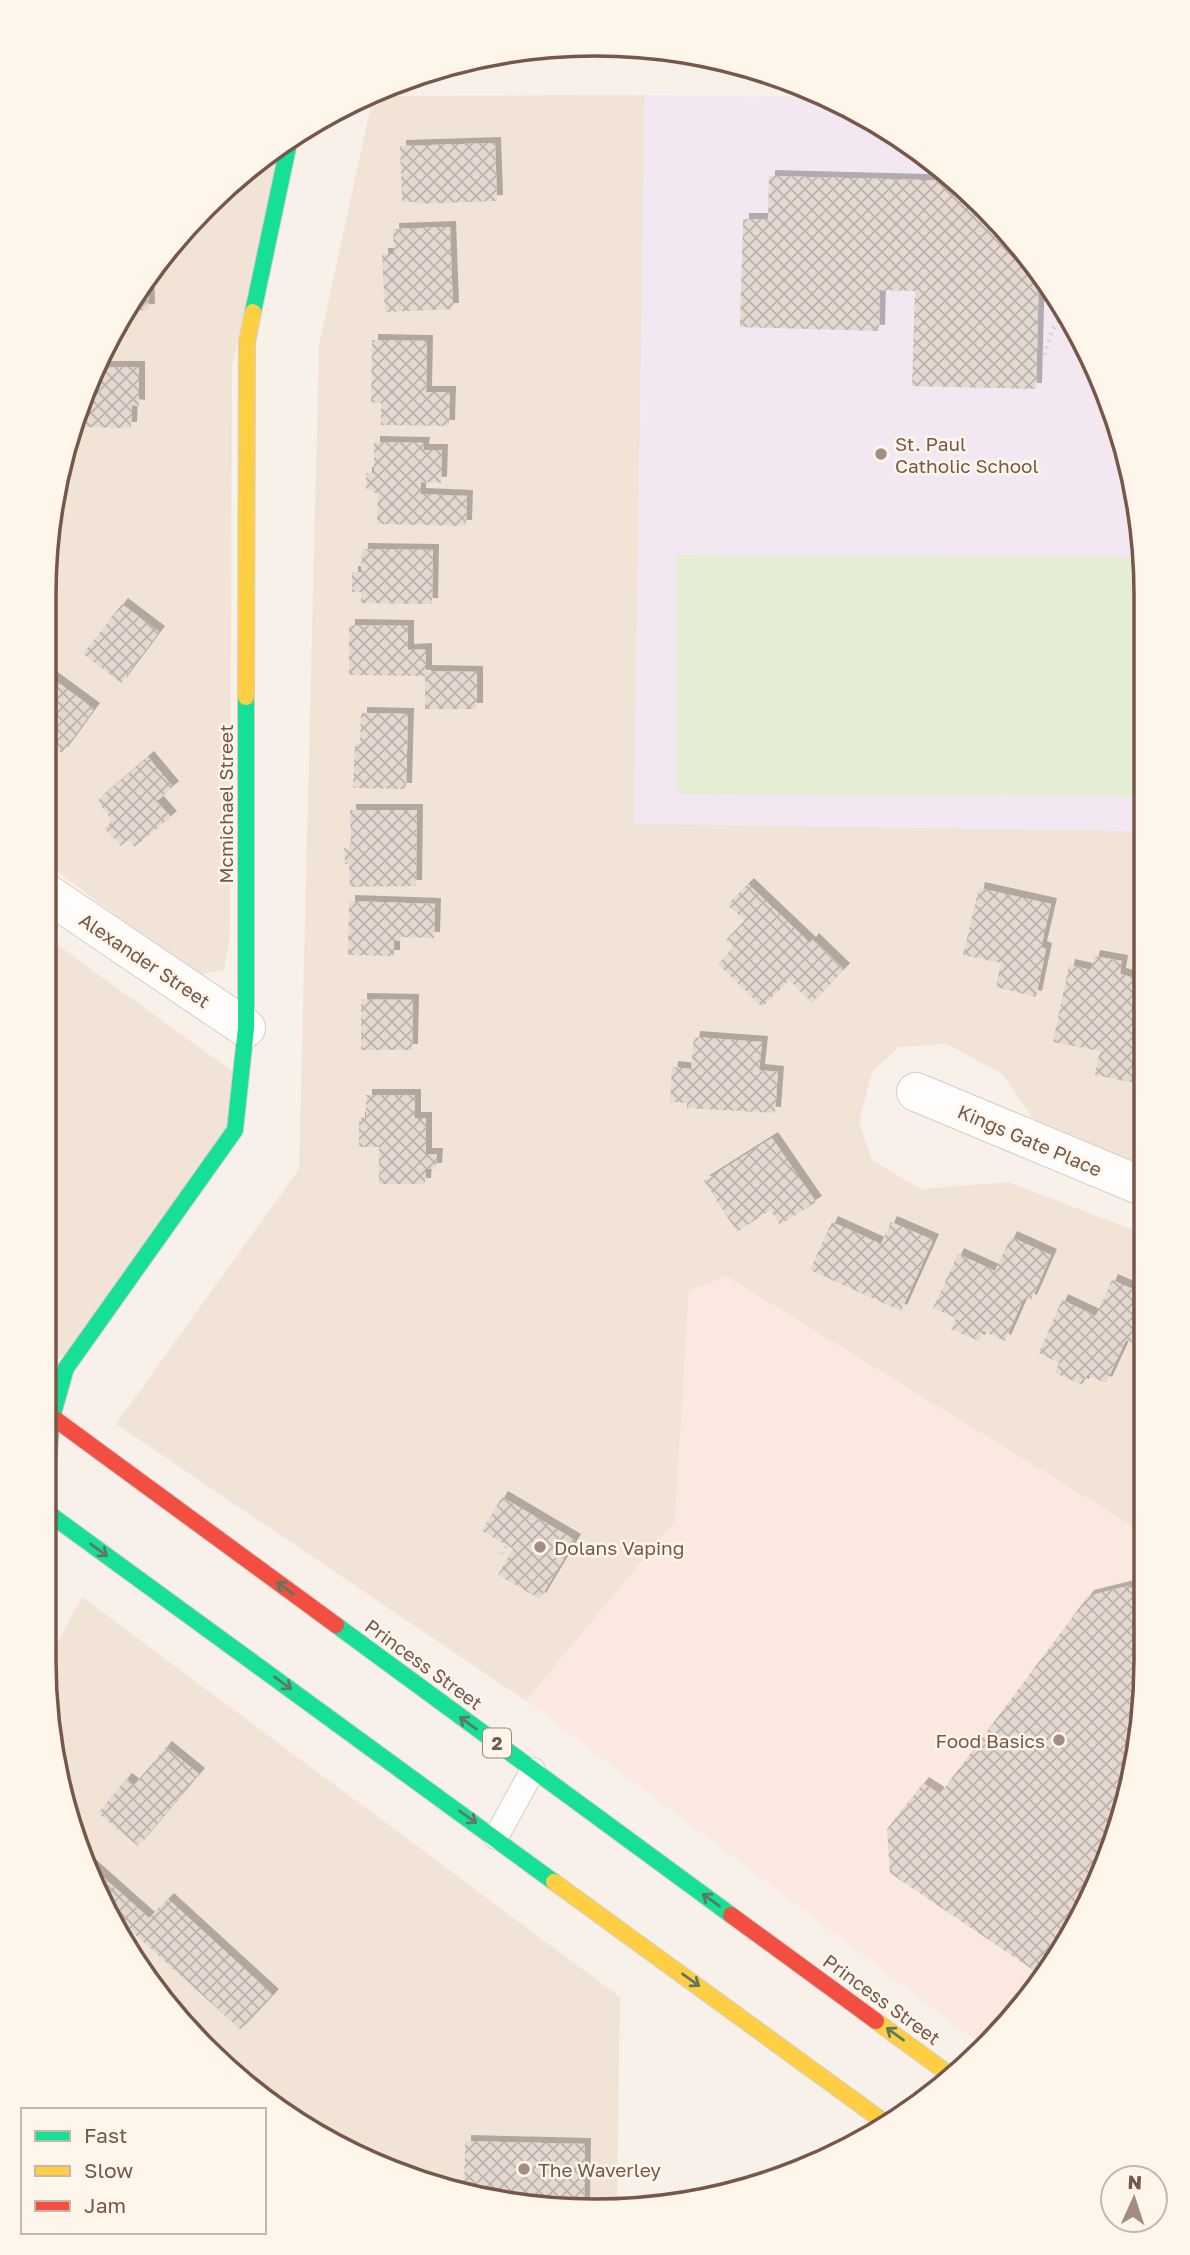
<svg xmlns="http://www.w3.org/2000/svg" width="1190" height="2255" viewBox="0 0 1190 2255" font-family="'Golos Text',sans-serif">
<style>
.residential{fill:#f1e4d7}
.commercial{fill:#fbe8e0}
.education{fill:#f3e8f2}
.pitch{fill:#e4eed4}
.building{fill:url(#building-cross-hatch);filter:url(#shadow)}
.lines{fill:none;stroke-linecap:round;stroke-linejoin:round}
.lane-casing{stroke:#d6cdc7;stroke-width:26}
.street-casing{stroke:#d6cdc7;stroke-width:40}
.fast-casing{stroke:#d6cdc6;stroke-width:18}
.slow-casing{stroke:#d6cdc6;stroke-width:18}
.jam-casing{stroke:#d6cdc6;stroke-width:18}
.path{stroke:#dad1cd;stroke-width:4.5;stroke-dasharray:2 5;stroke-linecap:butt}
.lane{stroke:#fefdfc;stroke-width:24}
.street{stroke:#fefdfc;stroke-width:38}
.fast{stroke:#16e098;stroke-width:16}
.slow{stroke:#ffcf43;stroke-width:16}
.jam{stroke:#f24e42;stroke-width:16}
.oneway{stroke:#5e795d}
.poi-dot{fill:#a38d81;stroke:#fff6eb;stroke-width:2.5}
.labels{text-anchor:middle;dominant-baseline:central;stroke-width:5;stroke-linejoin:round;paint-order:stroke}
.shield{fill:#fff6eb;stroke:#9f877a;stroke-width:2}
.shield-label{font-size:18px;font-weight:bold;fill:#765749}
.poi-label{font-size:19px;fill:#765749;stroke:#fff6eb;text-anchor:start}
.street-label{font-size:19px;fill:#765749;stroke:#fff6eb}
.rim{fill:none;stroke:#765749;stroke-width:3.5}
</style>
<defs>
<pattern id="building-cross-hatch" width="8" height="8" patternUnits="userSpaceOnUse" patternTransform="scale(1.75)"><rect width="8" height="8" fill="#e4d9d1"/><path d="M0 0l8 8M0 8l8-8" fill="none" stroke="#bdb3ac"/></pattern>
<filter id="shadow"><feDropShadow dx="6" dy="-6" stdDeviation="0" flood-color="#0004"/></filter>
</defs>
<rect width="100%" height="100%" fill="#f7f1ea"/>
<!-- residential -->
<g class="residential">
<path d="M645,95L634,823L1142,831L1143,1166L1035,1121L1002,1074L947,1044L899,1047L872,1072L859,1123L872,1160L920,1189L1008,1182L1144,1234L1145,1534L726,1276L689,1291L675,1521L526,1701L116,1424L299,1169L319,345L373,96Z"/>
<path d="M285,142L232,366L230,935L224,970L195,976L45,862V559L63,452L101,351L158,259L232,180Z"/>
<path d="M45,936L236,1074L226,1148L69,1352L44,1369Z"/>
<path d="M82,1597L620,1997L617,2209L453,2193L289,2119L158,1996L73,1838L45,1666Z"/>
</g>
<!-- commercial -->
<path class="commercial" d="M726,1276L1145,1534V1696L1128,1802L1089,1904L986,2048L527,1701L675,1521L689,1291Z"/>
<!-- education -->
<path class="education" d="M645,95L829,97L839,101L958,180L1053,288L1104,384L1141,523L1142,831L634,824Z"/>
<!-- pitch -->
<path class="pitch" d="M677,555L1142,557V796L677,794Z"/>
<!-- building -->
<g class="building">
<path d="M495,143L497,201L415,204V202H402L400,146Z"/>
<path d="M769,176L959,181L1039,273L1036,389L912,386L915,291L880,290L879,331L740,327L743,219H768Z"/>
<path d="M450,227L453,309L385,312L382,254H394L393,229Z"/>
<path d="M148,275L149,310L126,311Z"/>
<path d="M372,340L427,341L426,392H450L449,426L381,425V403L371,402Z"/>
<path d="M95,367H139V406L132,405L131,428L75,427L76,418Z"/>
<path d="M374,442L424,443L423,450H442L441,483L421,482L420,494L467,496L466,526L377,524L378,494L366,489V473H374Z"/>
<path d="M362,549L433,550L432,604L361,603V592H352V572H361Z"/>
<path d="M122,604L159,632L121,683L83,654Z"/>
<path d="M349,625L408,626V650L426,649V671L477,672V709H425V676L349,675Z"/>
<path d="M45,673L94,709L62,753L45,741Z"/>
<path d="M361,713L408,714L406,789L353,788L355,743L360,744Z"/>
<path d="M148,757L173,787L157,801L171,817L135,847L128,840L121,846L104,828L113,821L97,801Z"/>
<path d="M350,810H417L416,886L350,887L349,864H345L344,848L351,849Z"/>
<path d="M748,884L810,943L813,939L844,969L812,1003L789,980L762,1007L718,964L734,947L726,940L745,920L727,905Z"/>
<path d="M979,888L1051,904L1041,947L1046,949L1036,997L996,987L1001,963L963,955Z"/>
<path d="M349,901L435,904L434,938L400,937V941H394V956L348,955Z"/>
<path d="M1094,956L1122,961L1120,974L1143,980L1131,1040L1143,1042L1140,1084L1095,1075L1100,1051L1053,1042L1069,965L1091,970Z"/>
<path d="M361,999L413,1000L412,1050H361Z"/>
<path d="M694,1037L762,1042L759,1070L778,1072L775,1113L687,1108V1103L670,1102L672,1067L691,1069Z"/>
<path d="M366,1095H415V1118H426V1154H437L436,1169H426L425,1184H379V1147H359V1118L366,1117Z"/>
<path d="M772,1138L816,1202L780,1225L770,1210L737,1232L704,1181Z"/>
<path d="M832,1222L881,1244L891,1222L933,1240L901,1311L810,1270Z"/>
<path d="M1011,1237L1051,1255L1031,1301L1024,1298L1005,1341L983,1331L979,1341L951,1329L956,1318L933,1308L958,1254L995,1271Z"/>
<path d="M1112,1280L1144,1294V1321L1134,1343L1126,1340L1106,1383L1087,1375L1083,1385L1055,1373L1059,1363L1039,1353L1062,1300L1096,1316Z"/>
<path d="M502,1497L575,1540L540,1599L498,1575L513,1549L482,1531Z"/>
<path d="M1128,1586L1145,1598V1696L1128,1802L1089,1904L1039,1974L890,1873L887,1829L923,1783L940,1794L1088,1596Z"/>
<path d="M166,1747L199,1774L138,1846L98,1813L126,1779L134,1785Z"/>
<path d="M86,1862L149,1918L168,1899L273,1995L241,2030L130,1930L125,1935Z"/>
<path d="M465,2141L585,2144L584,2205L464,2194Z"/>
</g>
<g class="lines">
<!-- lane casing -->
<g class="lane-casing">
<path id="lane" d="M496,1837L533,1770"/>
</g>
<!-- street casing -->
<g class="street-casing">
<g id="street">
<path d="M45,892L246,1028"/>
<path d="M916,1092L1144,1187"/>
</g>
</g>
<!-- fast casing -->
<g class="fast-casing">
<g id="fast">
<path d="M253,312L290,138"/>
<path d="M44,1510L554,1882"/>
<path d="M44,1512L52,1417L66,1368L235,1130L246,1028V697"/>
<path d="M336,1625L731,1915"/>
</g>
</g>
<!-- slow casing -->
<g class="slow-casing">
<g id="slow">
<path d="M246,697L247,342L253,312"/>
<path d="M554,1882L884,2122"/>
<path d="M876,2021L950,2075"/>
</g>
</g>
<!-- jam casing -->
<g class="jam-casing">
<g id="jam">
<path d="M44,1411L336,1625"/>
<path d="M731,1915L876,2021"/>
</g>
</g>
<!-- path -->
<g class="path">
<path d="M1044,355L1053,329L1066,312"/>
<path d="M501,1554L507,1545"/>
</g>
<!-- lane -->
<use href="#lane" class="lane"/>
<!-- street -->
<use href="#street" class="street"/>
<!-- fast -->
<use href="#fast" class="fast"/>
<!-- slow -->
<use href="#slow" class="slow"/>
<!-- jam -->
<use href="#jam" class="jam"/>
</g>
<!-- one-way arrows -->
<defs><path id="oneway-shaft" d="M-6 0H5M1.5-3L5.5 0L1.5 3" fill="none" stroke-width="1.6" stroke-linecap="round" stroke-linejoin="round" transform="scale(1.75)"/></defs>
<g class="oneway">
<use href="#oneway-shaft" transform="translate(99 1550) rotate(36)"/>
<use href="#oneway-shaft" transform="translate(285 1588) rotate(-144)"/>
<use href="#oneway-shaft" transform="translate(283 1683) rotate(36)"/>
<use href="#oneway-shaft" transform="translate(468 1723) rotate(-144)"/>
<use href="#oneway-shaft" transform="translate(468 1817) rotate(36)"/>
<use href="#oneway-shaft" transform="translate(711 1900) rotate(-144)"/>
<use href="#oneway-shaft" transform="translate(691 1980) rotate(36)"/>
<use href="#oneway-shaft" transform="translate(895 2034) rotate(-144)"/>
</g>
<!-- markers -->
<g class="poi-dot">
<circle cx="881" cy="454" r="7"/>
<circle cx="540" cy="1547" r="7"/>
<circle cx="1059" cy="1740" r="7"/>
<circle cx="524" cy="2169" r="7"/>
</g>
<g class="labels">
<!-- shield labels -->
<rect class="shield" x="483" y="1728.5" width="28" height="29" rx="5"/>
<g class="shield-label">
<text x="497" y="1743">2</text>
</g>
<!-- poi labels -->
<g class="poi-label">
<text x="895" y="443">St. Paul<tspan x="895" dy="22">Catholic School</tspan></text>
<text x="554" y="1547">Dolans Vaping</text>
<text x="1045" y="1740" text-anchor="end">Food Basics</text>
<text x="538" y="2169">The Waverley</text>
</g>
<!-- street labels -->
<g class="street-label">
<text transform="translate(225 804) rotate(-90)">Mcmichael Street</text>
<text transform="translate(145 960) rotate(34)">Alexander Street</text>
<text transform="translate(1030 1140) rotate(23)">Kings Gate Place</text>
<text transform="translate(424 1664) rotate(36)">Princess Street</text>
<text transform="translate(882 1999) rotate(36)">Princess Street</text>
</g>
</g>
<!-- crop -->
<path d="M0 0H1190V2255H0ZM595 56H595A539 539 0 0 1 1134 595V1660A539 539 0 0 1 595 2199H595A539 539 0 0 1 56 1660V595A539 539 0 0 1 595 56Z" fill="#fff6eb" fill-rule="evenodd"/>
<path class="rim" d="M595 56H595A539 539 0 0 1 1134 595V1660A539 539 0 0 1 595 2199H595A539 539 0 0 1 56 1660V595A539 539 0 0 1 595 56Z"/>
<!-- legend -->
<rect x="21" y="2108" width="245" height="126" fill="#fff6eb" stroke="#c8b6aa" stroke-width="2"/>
<rect x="35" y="2131" width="35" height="10" fill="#16e098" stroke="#c8b6aa" stroke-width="2"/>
<text x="84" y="2143" font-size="21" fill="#765749">Fast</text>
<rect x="35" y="2166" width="35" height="10" fill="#ffcf43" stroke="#c8b6aa" stroke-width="2"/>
<text x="84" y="2178" font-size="21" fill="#765749">Slow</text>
<rect x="35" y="2201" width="35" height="10" fill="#f24e42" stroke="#c8b6aa" stroke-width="2"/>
<text x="84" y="2213" font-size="21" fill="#765749">Jam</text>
<!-- north arrow -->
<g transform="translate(1134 2199) rotate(3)"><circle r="33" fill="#fff6eb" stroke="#c8b6aa" stroke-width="2"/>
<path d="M0-5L12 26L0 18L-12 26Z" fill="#a38d81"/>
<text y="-10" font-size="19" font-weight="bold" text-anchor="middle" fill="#765749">N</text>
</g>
</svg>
